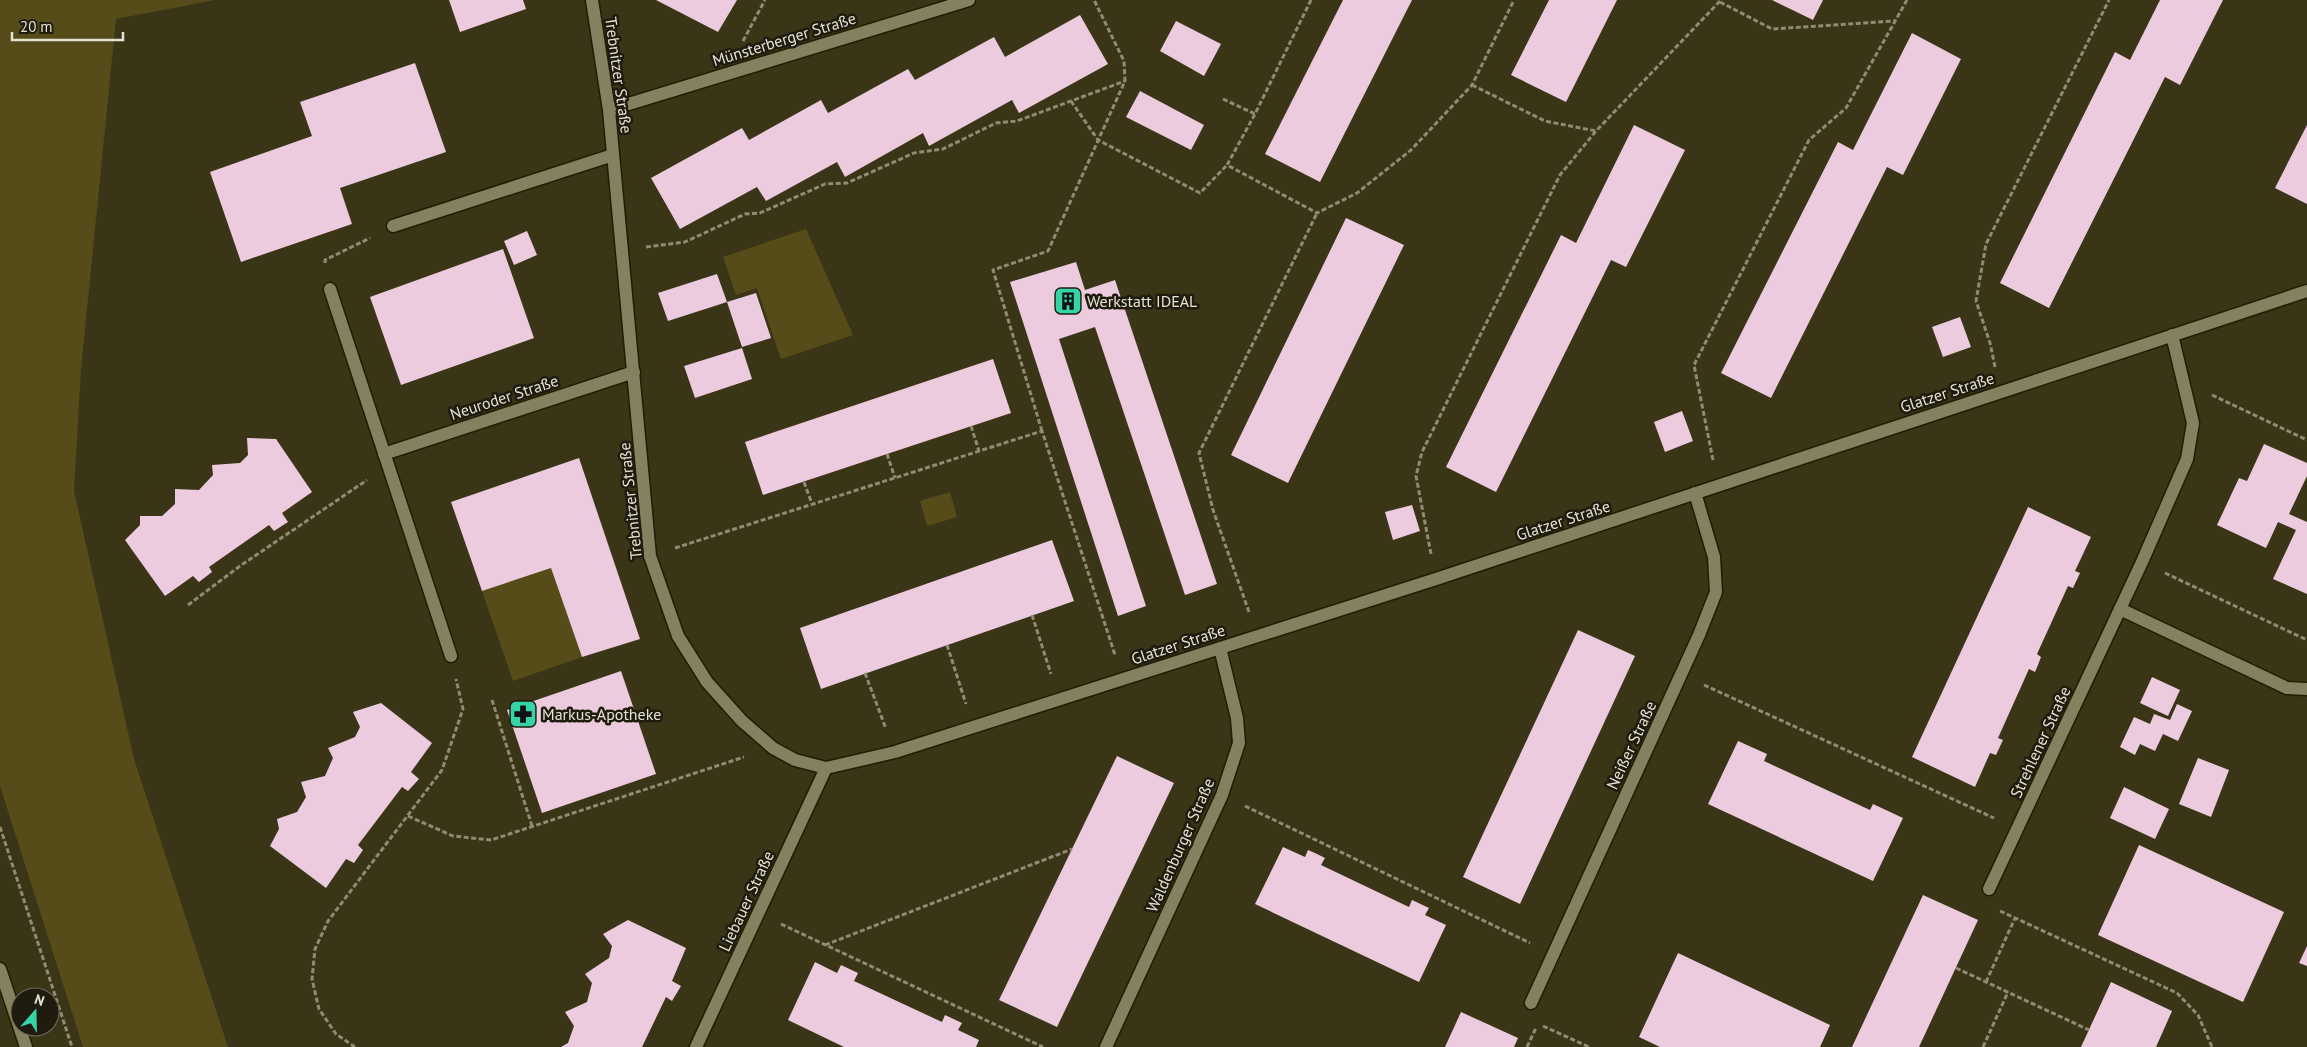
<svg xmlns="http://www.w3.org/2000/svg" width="2307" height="1047" viewBox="0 0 2307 1047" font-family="'PT Sans',sans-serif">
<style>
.green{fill:#554c19}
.building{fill:#edcbdf}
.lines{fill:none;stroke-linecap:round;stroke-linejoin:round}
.minor-casing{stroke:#221c00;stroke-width:15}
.path{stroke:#8f8b74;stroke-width:3;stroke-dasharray:5 2.5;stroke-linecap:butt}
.minor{stroke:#85805f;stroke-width:12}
.labels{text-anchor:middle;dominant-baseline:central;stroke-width:5;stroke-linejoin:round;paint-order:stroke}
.street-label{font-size:16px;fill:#e6e3d2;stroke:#1f1c0f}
.poi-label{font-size:16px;fill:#e6e3d2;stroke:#1f1c0f;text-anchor:start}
</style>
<rect width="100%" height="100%" fill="#3a3517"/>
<!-- green -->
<g class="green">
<path d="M0,0H215L116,19L81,369L74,491L134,759L228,1047H83L0,786Z"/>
<path d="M806,229L853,335L781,359L757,288L736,295L723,257Z"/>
<path d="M950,492L957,517L927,526L920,501Z"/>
<path d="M551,568L582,657L513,681L482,591Z"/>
</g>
<!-- building -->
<g class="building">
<path d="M449,0H523L526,9L460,32Z"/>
<path d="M656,0H737L718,32Z"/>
<path d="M1343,0H1412L1320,182L1265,154Z"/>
<path d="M1549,0H1617L1566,102L1511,75Z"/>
<path d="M1772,0H1823L1813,20Z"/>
<path d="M2160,0H2223L2180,85L2165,77L2049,308L2000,283L2115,52L2130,60Z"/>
<path d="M1080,15L1108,64L1019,113L1012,100L929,146L923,133L845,177L837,162L766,201L757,187L680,229L651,178L742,128L749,140L821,100L828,113L908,69L915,80L994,37L1005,57Z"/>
<path d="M1176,21L1221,44L1204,76L1160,51Z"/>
<path d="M1912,33L1961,59L1903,175L1887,167L1771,398L1721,373L1838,142L1853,150Z"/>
<path d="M415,63L446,152L340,188L352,224L241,262L210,172L312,136L300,102Z"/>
<path d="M1140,91L1204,125L1191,150L1126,117Z"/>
<path d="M1634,125L1685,150L1626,267L1611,260L1496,492L1446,467L1561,235L1576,243Z"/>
<path d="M2307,125V204L2275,188Z"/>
<path d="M1346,218L1404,245L1288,483L1231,455Z"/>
<path d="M527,231L537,255L514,265L504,241Z"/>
<path d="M503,249L534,338L401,385L370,297Z"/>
<path d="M1076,262L1085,290L1115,280L1217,584L1185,595L1095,327L1059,339L1146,606L1118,616L1010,282Z"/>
<path d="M717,274L727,302L668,321L658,293Z"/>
<path d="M756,293L771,338L742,347L727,302Z"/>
<path d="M1960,317L1971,347L1943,357L1932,327Z"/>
<path d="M742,348L752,379L695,398L684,366Z"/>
<path d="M993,359L1011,413L763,495L745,442Z"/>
<path d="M1682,411L1693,441L1665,452L1654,422Z"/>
<path d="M247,438L276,439L312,492L282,513L288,522L274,531L269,525L209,567L212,572L199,582L193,576L165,596L125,540L140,525V516H162L175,504V489L199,490L213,475L212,465L240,463L248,455Z"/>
<path d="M2264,444L2307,463V476L2289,514L2307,522V594L2273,579L2296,530L2278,522L2266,548L2217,525L2239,478L2247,481Z"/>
<path d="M579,458L640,639L582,657L551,568L482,591L451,502Z"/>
<path d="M1412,505L1420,531L1393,540L1385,512Z"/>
<path d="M2028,507L2091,537L2075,571L2080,573L2073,588L2068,586L2037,654L2041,657L2038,665L2035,672L2029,669L1998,738L2003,740L1996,755L1990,753L1975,787L1912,757Z"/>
<path d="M1052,540L1074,601L821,689L800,628Z"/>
<path d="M1578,630L1635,656L1520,904L1463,877Z"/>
<path d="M621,671L656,774L542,813L507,710Z"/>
<path d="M2152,677L2180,690L2168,716L2140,703Z"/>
<path d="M381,703L432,743L411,772L419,779L408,791L402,787L358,845L363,850L354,863L346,859L326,888L270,846L279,829L277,819L297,812L306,797L301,782L325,776L333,758L328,748L355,737L360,727L353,712Z"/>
<path d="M2177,704L2192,711L2178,741L2163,734L2155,751L2140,744L2135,755L2120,747L2134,717L2150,724L2154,714L2170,720Z"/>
<path d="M1738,741L1767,754L1764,761L1870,810L1873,804L1903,818L1873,881L1708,804Z"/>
<path d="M1117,756L1174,783L1057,1027L999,1000Z"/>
<path d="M2198,758L2229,770L2211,817L2179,804Z"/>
<path d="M2124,787L2169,809L2155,839L2110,818Z"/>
<path d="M2139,845L2284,912L2243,1002L2098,935Z"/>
<path d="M1283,847L1305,857L1308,850L1317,854L1325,858L1321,865L1409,907L1412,900L1429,908L1425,915L1446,925L1419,982L1255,904Z"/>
<path d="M1923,895L1978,920L1919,1047H1852Z"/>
<path d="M628,920L686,948L672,981L681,986L672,1001L666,997L642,1047H561L568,1043L574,1026L565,1012L587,1002L592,983L585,974L609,958L612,946L603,934Z"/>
<path d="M2307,946V966L2299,963Z"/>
<path d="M1678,953L1830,1025L1820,1047H1660L1639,1037Z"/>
<path d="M815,962L837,973L841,965L858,973L854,981L942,1022L945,1015L962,1023L958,1030L979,1040L976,1047H844L788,1020Z"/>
<path d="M2111,982L2172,1011L2156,1047H2081Z"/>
<path d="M1461,1012L1518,1038L1514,1047H1445Z"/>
</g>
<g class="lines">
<!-- minor casing -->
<g class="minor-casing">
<g id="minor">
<path d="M592,0L609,110L650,556L678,636L707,682L742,721L773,748L795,760L826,768L895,752L1436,579L2307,291"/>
<path d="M609,110L969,0"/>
<path d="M393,226L613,155"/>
<path d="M330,289L451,656"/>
<path d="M384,454L634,372"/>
<path d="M2120,609L2287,688L2307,689"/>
<path d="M1989,889L2142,562L2187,459L2193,423L2172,335"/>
<path d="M0,969L26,1047"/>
<path d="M1531,1003L1699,635L1716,592L1714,557L1695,493"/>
<path d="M696,1047L826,768"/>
<path d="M1106,1047L1222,795L1239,743L1237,718L1220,648"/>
</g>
</g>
<!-- path -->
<g class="path">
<path d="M1311,0L1255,114L1227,165L1317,213L1357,193L1411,150L1472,85L1514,0"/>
<path d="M1720,2L1772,29L1895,21"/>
<path d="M743,41L765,0"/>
<path d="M1472,85L1545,121L1596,131"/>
<path d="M1223,99L1255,114"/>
<path d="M1071,101L1098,140L1200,193L1227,165"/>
<path d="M646,247L685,242L745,214L760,213L825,184L847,183L914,153L943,149L996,123L1017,121L1125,81"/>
<path d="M325,263V260L370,238"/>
<path d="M1995,367L1990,343L1976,301L1986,244L2109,0"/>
<path d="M2212,395L2307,440"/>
<path d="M971,426L979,451"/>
<path d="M1042,431L993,270L1048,251L1125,81L1124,61L1094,0"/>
<path d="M887,454L895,478"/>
<path d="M1713,460L1694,365L1809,140L1846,108L1907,0"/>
<path d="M804,482L812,504"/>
<path d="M675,548L1042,431L1115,655"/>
<path d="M1431,554L1416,476L1422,452L1560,175L1596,131L1721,0"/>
<path d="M2165,573L2307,640"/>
<path d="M188,605L240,566L367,480"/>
<path d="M1249,612L1213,510L1199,453L1317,213"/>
<path d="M1032,615L1051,674"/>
<path d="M947,645L966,704"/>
<path d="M865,673L886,729"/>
<path d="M1704,685L1994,818"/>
<path d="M492,700L532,826"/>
<path d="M1245,806L1530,943"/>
<path d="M408,816L453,836L491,840L744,757"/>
<path d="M0,827L72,1047"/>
<path d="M2000,911L2177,993L2198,1015L2212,1047"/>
<path d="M781,924L1043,1047"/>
<path d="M825,945L1072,849"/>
<path d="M1956,968L2089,1030"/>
<path d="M1986,982L2015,918"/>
<path d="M1543,1026L1589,1047"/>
<path d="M355,1047L336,1034L319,1009L312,979L315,949L328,921L442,770L463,709L456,679"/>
<path d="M1527,1047L1536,1028"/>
<path d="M1983,1047L2008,992"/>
</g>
<!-- minor -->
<use href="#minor" class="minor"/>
</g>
<!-- icons -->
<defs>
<g id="building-square" transform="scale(1.4375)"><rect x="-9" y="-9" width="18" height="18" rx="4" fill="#35d4a7" stroke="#1f1c0f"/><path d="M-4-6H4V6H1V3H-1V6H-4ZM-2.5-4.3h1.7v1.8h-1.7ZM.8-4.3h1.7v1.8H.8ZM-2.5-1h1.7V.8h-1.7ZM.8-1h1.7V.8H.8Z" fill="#111"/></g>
<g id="pharmacy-square" transform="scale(1.4375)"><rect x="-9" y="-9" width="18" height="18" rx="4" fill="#35d4a7" stroke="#1f1c0f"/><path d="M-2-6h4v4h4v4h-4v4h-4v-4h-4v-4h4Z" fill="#111"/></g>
</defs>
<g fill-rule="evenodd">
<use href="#building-square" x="1068" y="301"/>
<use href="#pharmacy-square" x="523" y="714"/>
</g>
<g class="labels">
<!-- street labels -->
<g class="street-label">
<text transform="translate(784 39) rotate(-17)">Münsterberger Straße</text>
<text transform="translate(619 75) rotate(82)">Trebnitzer Straße</text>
<text transform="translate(1947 392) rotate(-18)">Glatzer Straße</text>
<text transform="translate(504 397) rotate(-18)">Neuroder Straße</text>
<text transform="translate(630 501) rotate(-96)">Trebnitzer Straße</text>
<text transform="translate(1563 520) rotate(-18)">Glatzer Straße</text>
<text transform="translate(1178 644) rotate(-18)">Glatzer Straße</text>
<text transform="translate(2040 742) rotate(-65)">Strehlener Straße</text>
<text transform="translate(1631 745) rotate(-65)">Neißer Straße</text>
<text transform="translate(1180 845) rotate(-66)">Waldenburger Straße</text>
<text transform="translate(746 901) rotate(-65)">Liebauer Straße</text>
</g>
<!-- poi labels -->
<g class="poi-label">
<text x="1087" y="301">Werkstatt IDEAL</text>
<text x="542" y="714">Markus-Apotheke</text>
</g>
</g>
<!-- north arrow -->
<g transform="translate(35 1012) rotate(20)"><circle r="24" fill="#1f1c0f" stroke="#6f6c5d"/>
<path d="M0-4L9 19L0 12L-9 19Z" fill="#35d4a7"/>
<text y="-8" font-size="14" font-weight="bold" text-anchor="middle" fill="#e6e3d2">N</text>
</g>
<!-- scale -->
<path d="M12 32v8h111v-8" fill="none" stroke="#e6e3d2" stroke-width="2.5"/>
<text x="20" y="32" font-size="15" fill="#e6e3d2" stroke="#1f1c0f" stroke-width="4" paint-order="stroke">20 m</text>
</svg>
